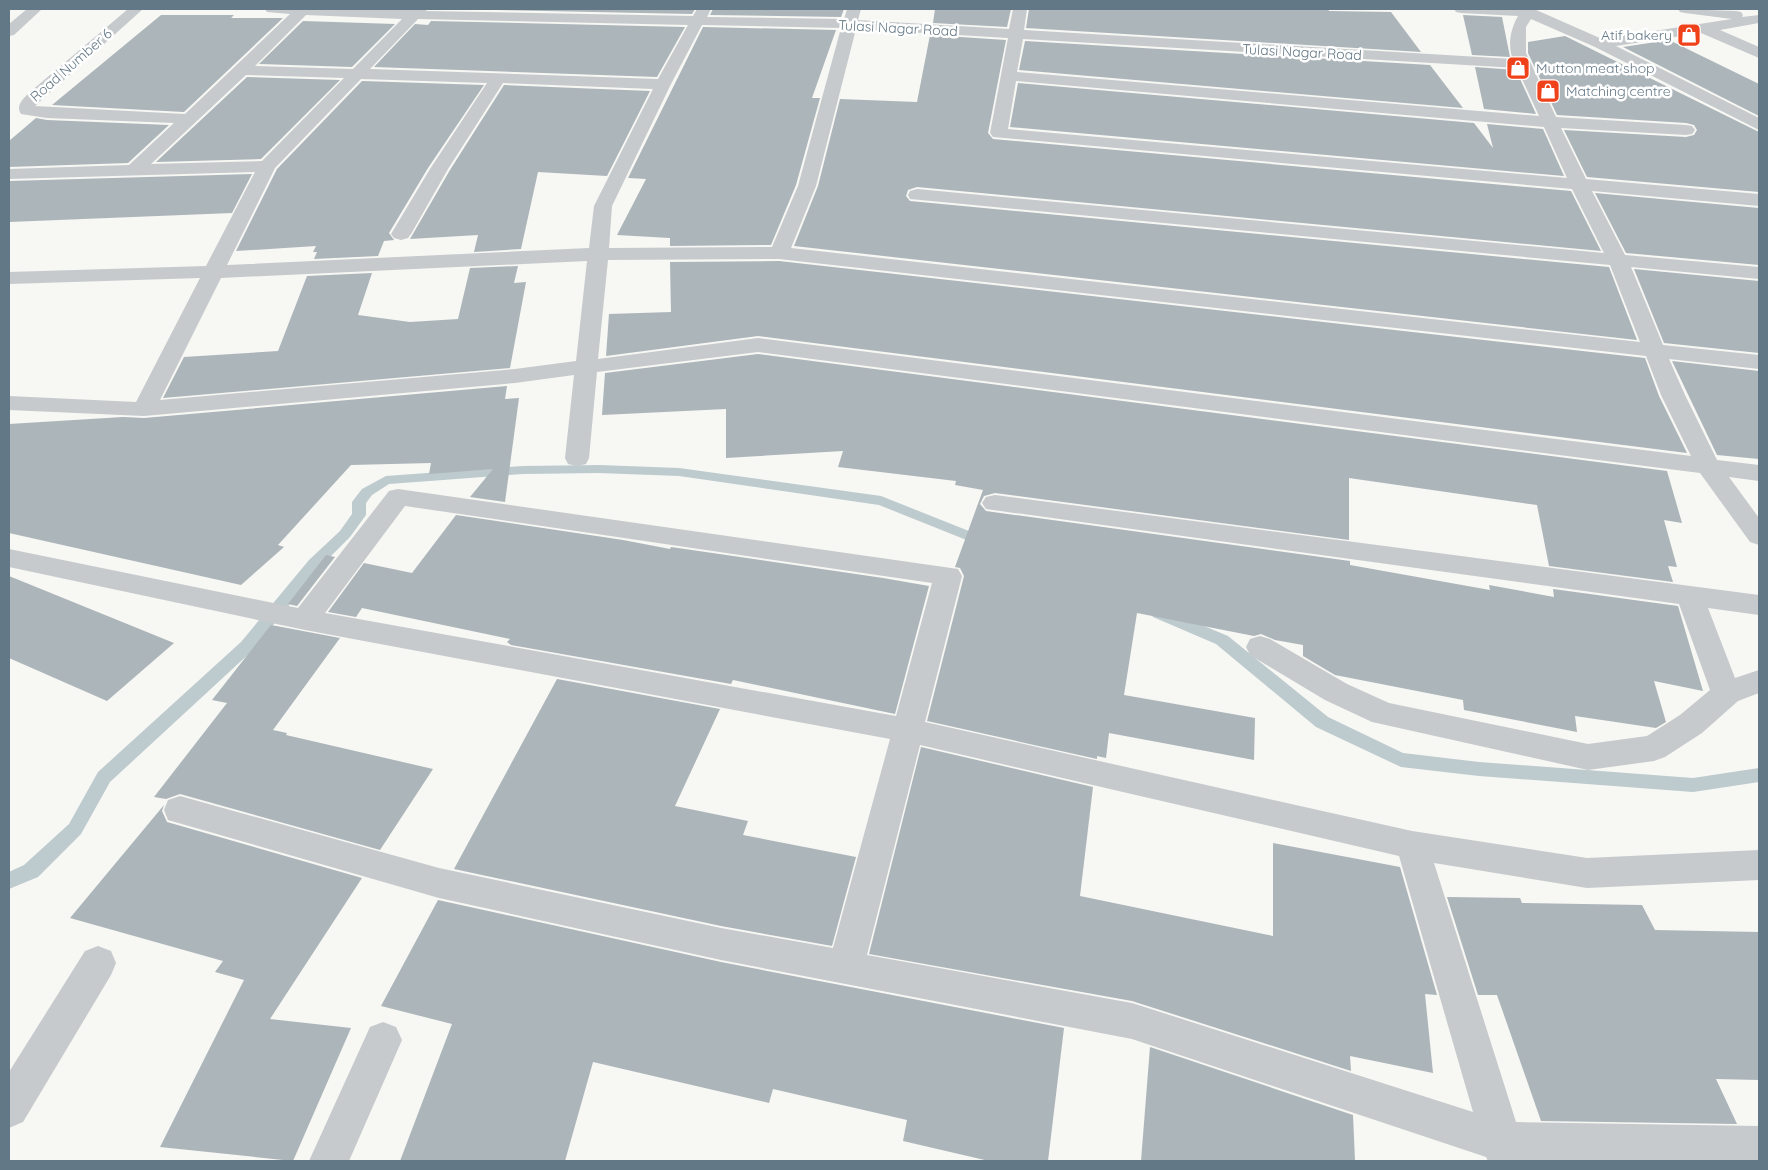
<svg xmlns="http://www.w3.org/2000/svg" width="1768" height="1170" viewBox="0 0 1768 1170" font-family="Quicksand,sans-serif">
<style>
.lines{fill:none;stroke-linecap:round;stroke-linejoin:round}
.stream{fill:#bdcace;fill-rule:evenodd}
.building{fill:#acb5ba}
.minor{fill:#c6cacd;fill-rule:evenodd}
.labels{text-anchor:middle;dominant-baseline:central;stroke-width:5;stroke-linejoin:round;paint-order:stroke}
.far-street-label{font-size:14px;fill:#637886;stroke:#fff}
.far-poi-label{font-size:14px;fill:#637886;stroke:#fff;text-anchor:start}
</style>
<rect width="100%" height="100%" fill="#f7f7f3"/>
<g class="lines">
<!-- stream -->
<g class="stream">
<path d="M599,465L679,468L881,496L989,539L991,542L989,545H979L879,505L679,476L599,473L523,474L389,484L372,495L366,503V515L350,537L319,568L253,650L110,782L81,834L38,877L9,889V872L24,865L69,824L98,772L241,642L309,560L340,531L352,514V502L362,489L386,476L523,466Z"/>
<path d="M1158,607L1228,636L1328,717L1403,753L1479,762L1693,778L1759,768V782L1693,792L1479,776L1401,767L1316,727L1216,644L1153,617L1150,613L1153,609Z"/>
</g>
</g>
<!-- building -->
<g class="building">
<path d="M441,9H695L692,14Z"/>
<path d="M713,9H844L841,17L710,15Z"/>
<path d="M935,9H1011L1007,27L933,23Z"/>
<path d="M1029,9H1328L1329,11L1391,12L1421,52L1026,28Z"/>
<path d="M161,15H234L231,18H283L184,112L52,105Z"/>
<path d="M1463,15L1502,17L1510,57L1472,55Z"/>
<path d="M303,21L395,24L352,67L259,64Z"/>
<path d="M431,21L685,27L657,77L374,67L415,24L428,25Z"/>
<path d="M703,27L836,30L812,98H820L796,185L771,245L670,246V238L617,235L646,179L628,178Z"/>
<path d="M930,35L1006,40L988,133L993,139L1571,191L1601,251L917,187L908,190L906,196L910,201L1609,267L1637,340L794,246L818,186L840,99L917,102Z"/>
<path d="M1565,36L1759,132V192L1587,177L1564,130L1686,137L1694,135L1697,130L1694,125L1686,123L1557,115L1528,53V42Z"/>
<path d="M1669,40L1759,84V116L1623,47Z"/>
<path d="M1025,41L1430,65L1463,108L1019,70Z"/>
<path d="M1475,67L1516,70L1536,114L1484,109Z"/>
<path d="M247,77L340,80L261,159L156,162Z"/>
<path d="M362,81L484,85L428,168L389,233L394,240L384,241L378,256L314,259L317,252H313L316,246L236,251L277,169Z"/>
<path d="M1018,83L1474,123L1493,148L1487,124L1543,129L1564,176L1010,127Z"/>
<path d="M504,85L650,91L607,176L538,172L521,249L474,252L478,235L410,239L450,170Z"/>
<path d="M36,118L47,120L169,125L128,163L9,167V141Z"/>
<path d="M252,174L232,213L9,222V181Z"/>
<path d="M1595,193L1759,208V265L1626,253Z"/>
<path d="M779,261L1645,358L1659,396L1687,453L758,336L606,356L609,314L671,312L670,262Z"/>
<path d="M518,266L514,283L526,282L510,368L163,398L184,357L278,351L307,276L372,273L358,315L410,322L458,319L470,268Z"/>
<path d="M1634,269L1759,281V353L1664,343Z"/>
<path d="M758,354L1667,471L1682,523L1664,520L1677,567L1668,566L1673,582L1549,566L1537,505L1349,478V540L995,493L984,496L980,504L986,511L1350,561V565L1490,590L1489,585L1554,597L1553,589L1678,606L1703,691L1654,681L1666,722L1656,728L1575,716L1577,732L1464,710L1463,700L1335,675L1303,656V645L1275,640L1261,634L1254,636L1137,613L1124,695L1255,718L1254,760L1109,733L1106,758L1097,756V759L927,721L964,576L960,568L955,567L983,490L955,485L956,481L838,467L843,451L726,458V409L602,415L605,373Z"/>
<path d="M1672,361L1759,371V459L1717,455Z"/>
<path d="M507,386L505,399L519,398L505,502L470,497L493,469L429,474L431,463L351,465L278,545L284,547L241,585L9,533V424L123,417L144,418Z"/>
<path d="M456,515L623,540L670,549L671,547L883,578L929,586L895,714L733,680L731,684L511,645L507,642L510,639L362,608L356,617L328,612L364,563L412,573Z"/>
<path d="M326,555L335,557L297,606L288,604Z"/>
<path d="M9,576L174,643L107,701L9,658Z"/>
<path d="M271,625L340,638L273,730L287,733L286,735L433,769L380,850L180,794L166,799L154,797L227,703L212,700Z"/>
<path d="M557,679L720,709L675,806L748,821L743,835L856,857L832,946L721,926L454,869Z"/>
<path d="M921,747L1093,787L1080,896L1273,936V843L1400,867L1437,995L1425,994L1433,1073L1350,1056L1351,1071L1132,1001L869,954Z"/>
<path d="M164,805L162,811L167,822L362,878L270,1019L351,1028L293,1161L160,1147L244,980L215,972L223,961L70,918Z"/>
<path d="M1447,897L1520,898L1522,903L1642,905L1655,930L1759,932V1080L1716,1079L1737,1124L1541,1121L1497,995H1478Z"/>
<path d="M438,900L721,962L1064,1028L1048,1161H989L903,1141L907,1120L773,1089L769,1103L593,1062L565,1161H400L452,1024L381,1006Z"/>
<path d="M1150,1047L1353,1115L1355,1161H1141Z"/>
</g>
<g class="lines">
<!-- minor -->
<g class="minor">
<path d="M27,9H42L14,35L9,36V24Z"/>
<path d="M128,9H143L35,106L185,114L290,14L267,12L265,9L410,10L412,9H427L426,11L693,16L697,9H711L707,17L844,19L847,9H861L858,20L1009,29L1013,9H1027L1024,30L1513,59C1507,45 1511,28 1518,16L1461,13L1456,12L1454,9H1534L1602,39L1732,19L1685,13L1680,12L1678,9L1736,11L1741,12L1743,15L1742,17L1759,15V23L1720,30L1759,47V58L1701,33L1616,46L1759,118V130L1595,47L1531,19L1526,27V53L1556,117L1686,125L1692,126L1695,130L1692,134L1686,135L1561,128L1586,179L1759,194V206L1592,191L1625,255L1759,267V279L1631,267L1663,345L1759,355V369L1669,359L1685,395L1717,460L1759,465V481L1729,477L1759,518V545L1750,542L1700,473L758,352L597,372L589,458L586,464L577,466L568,464L565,458L574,375L515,383L144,416L9,410V396L136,402L200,278L9,284V272L206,266L255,172L9,179V169L129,165L174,123L47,118L21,114C15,105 24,98 30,92ZM306,15L402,19L353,69L255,66ZM418,19L688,25L658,79L370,69ZM702,25L841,28L798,186L772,247L609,248L612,206L671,84ZM856,29L1008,38L990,133L993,137L1572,189L1604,253L917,189L910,191L908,195L910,199L1610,265L1640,342L791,248L816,186ZM1023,39L1517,68L1539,116L1017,72ZM246,75L344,78L262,161L151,164ZM361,79L487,83L430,169L391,234L394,238L401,240L408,238L411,234L448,169L503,83L653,89L594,206L589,248L227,265L275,168ZM1016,81L1544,127L1567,178L1008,129ZM779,259L1646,356L1661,395L1691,456L758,338L598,359L608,260ZM587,261L576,361L515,369L160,400L221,278Z"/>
<path d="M398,489L958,569L962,576L925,722L1412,831L1587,858L1759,850V880L1587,888L1434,863L1516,1122L1759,1126V1161H1488L1486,1157L1132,1039L721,960L439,898L168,820L164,810L168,800L180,796L439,868L721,928L833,948L890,739L305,630L9,567V549L298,608L389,491ZM405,506L932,583L896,716L325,613ZM920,745L1399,856L1473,1112L1132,1003L867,955Z"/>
<path d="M995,495L1759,595V615L1708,608L1735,678L1759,670V693L1738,701L1702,733L1665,757L1654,761L1588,770L1372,722L1325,700L1250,655L1246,647L1250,639L1260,636L1270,639L1347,684L1389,703L1588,744L1647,736L1680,715L1710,690L1679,604L986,509L982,503L986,497Z"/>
<path d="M98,946L111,951L116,963L111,975L23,1122L9,1128V1072L85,951Z"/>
<path d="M383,1022L396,1027L402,1040L349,1161H309L370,1027Z"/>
</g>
</g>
<!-- icons -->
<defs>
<g id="shop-square" transform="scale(1.25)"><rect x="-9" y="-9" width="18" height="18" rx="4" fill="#ef421a" stroke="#fff"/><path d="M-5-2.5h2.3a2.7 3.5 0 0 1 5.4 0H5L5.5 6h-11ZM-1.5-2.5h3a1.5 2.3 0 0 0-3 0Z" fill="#fff"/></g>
</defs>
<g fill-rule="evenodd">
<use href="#shop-square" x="1689" y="35"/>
<use href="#shop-square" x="1518" y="68"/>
<use href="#shop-square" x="1548" y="91"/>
</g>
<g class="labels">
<!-- far-street labels -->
<g class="far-street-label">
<text transform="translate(898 28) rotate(3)">Tulasi Nagar Road</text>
<text transform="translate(1302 52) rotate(3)">Tulasi Nagar Road</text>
<text transform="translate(71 65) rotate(-41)">Road Number 6</text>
</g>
<!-- far-poi labels -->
<g class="far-poi-label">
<text x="1672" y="35" text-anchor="end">Atif bakery</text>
<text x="1536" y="68">Mutton meat shop</text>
<text x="1566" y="91">Matching centre</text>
</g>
</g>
<!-- border -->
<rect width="1768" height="1170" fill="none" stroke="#637886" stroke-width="20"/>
</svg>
